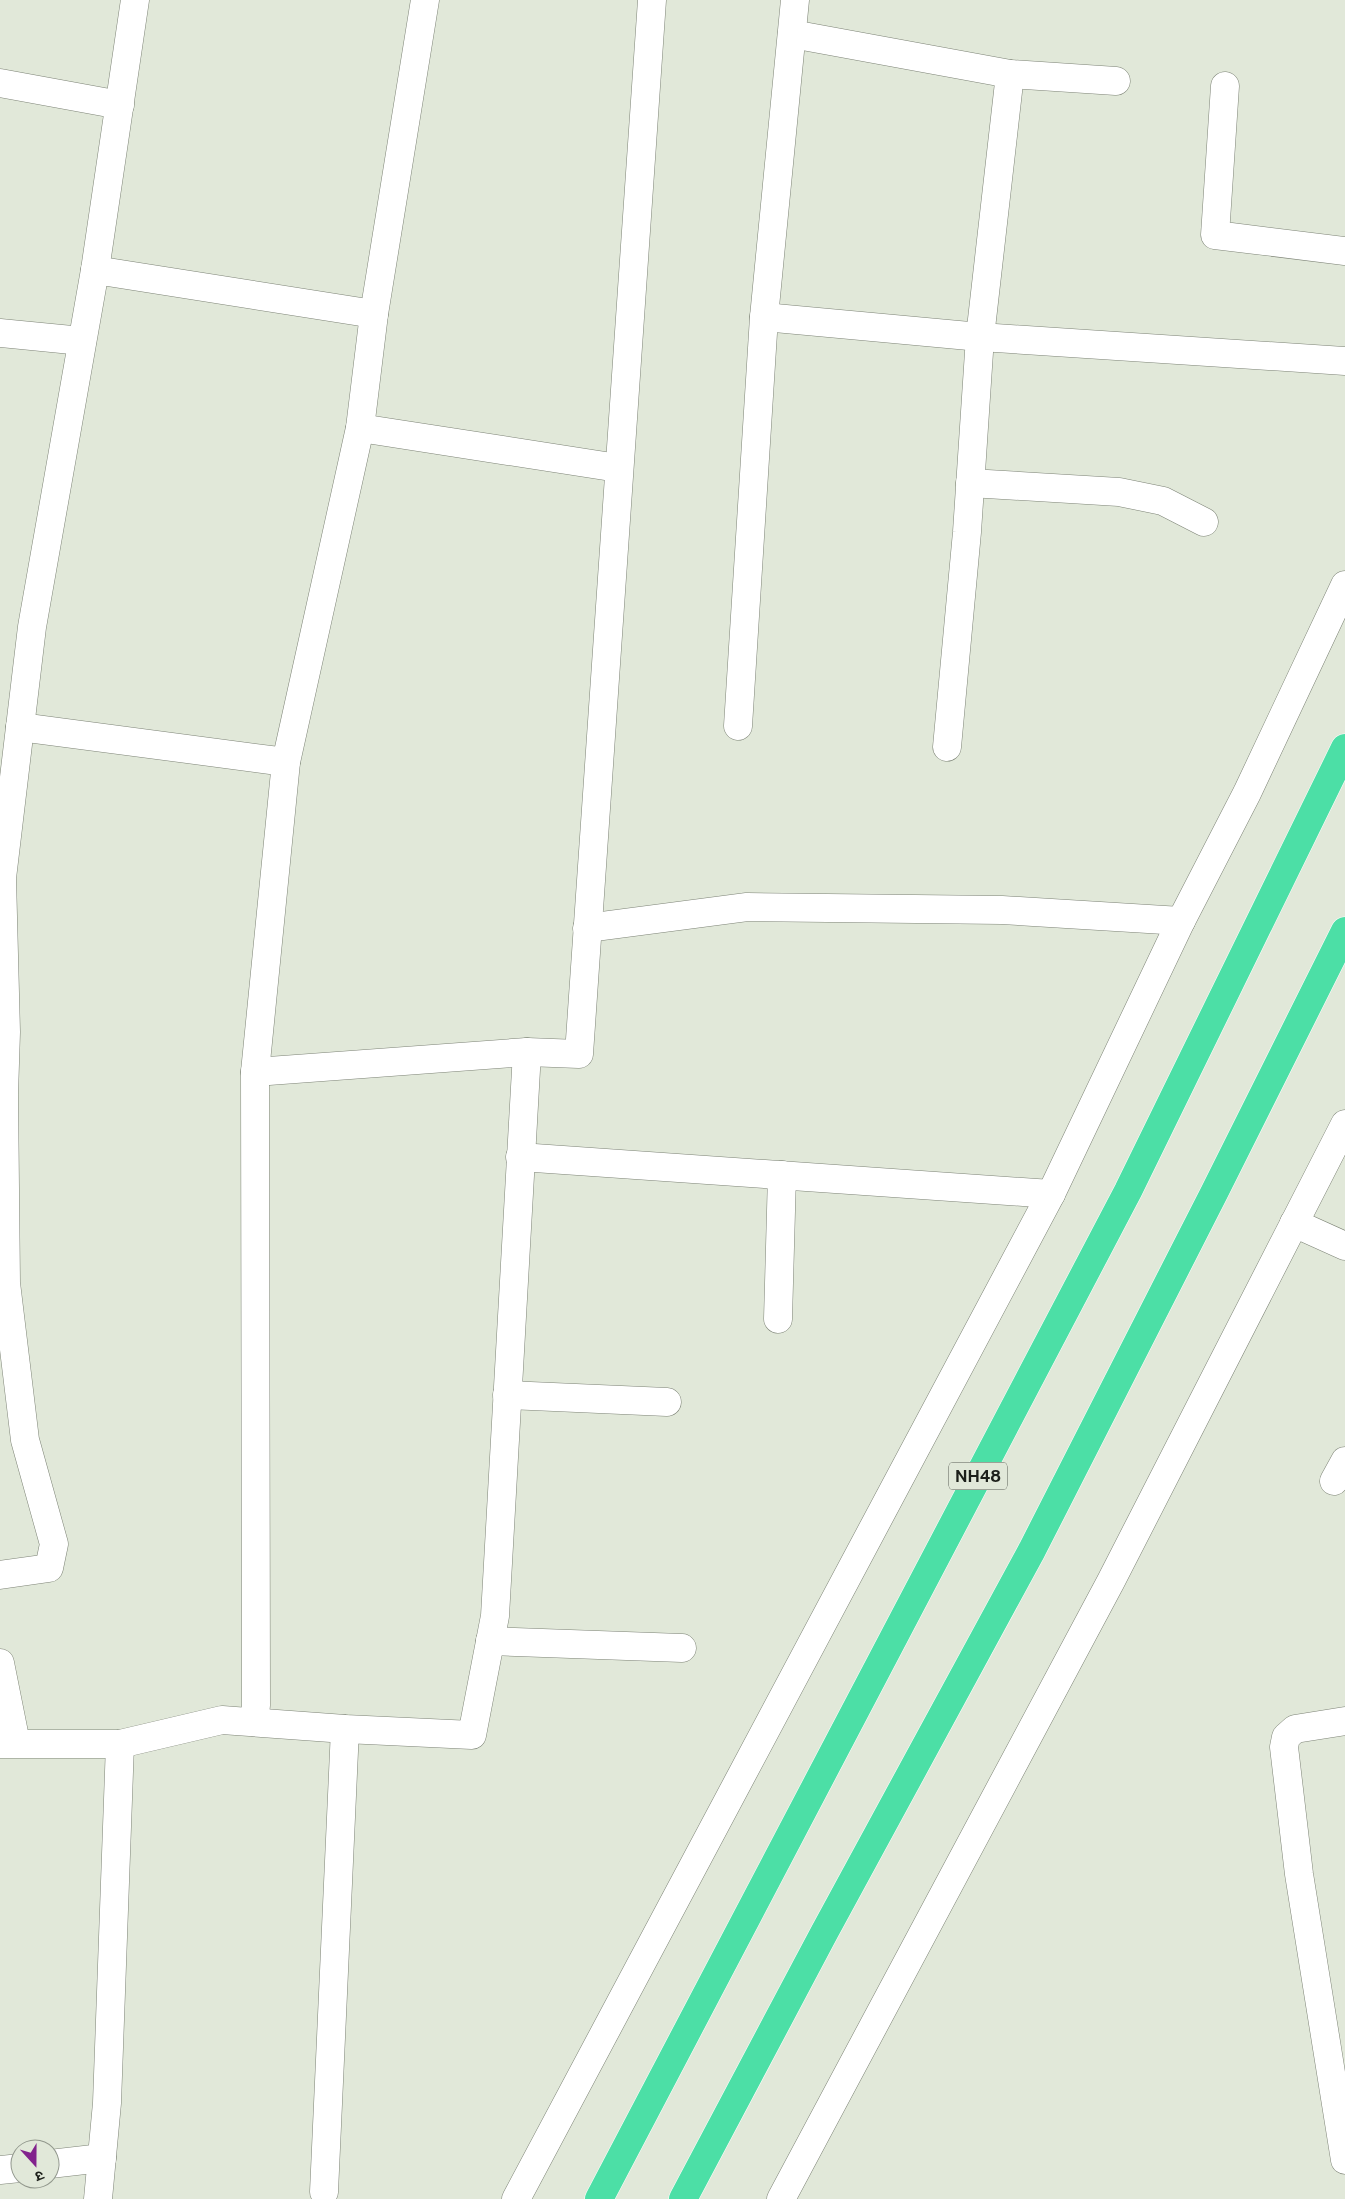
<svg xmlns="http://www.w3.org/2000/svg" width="1345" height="2199" viewBox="0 0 1345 2199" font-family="'Public Sans','Noto Sans Devanagari',sans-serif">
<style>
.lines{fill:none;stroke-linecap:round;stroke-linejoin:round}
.minor-casing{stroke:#7d8376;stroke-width:29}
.tertiary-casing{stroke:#7d8376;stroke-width:29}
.trunk-casing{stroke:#fff;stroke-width:29}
.minor{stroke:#fff;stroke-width:28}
.tertiary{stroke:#fff;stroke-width:28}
.trunk{stroke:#4cdfa6;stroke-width:28}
.labels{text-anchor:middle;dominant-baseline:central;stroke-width:4;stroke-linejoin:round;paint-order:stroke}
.shield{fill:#e1e8d9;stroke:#575b53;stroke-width:1}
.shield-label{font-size:16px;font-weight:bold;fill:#1c1f1a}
</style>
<rect width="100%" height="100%" fill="#e1e8d9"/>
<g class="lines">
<!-- minor casing -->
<g class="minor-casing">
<g id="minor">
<path d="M792,34L1010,74L1116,81"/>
<path d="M0,83L120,105"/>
<path d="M1225,86L1215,235L1345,251"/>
<path d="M95,270L135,0"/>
<path d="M764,317L980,337L1345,361"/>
<path d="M0,333L82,341"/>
<path d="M360,428L618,468"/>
<path d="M970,483L1119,492L1163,501L1204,522"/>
<path d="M738,726L764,317L795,0"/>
<path d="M20,727L286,762"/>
<path d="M947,747L967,532L980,337L1010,74"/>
<path d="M587,928L747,907L1002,910L1181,921"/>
<path d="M255,1072L527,1052L579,1054L652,0"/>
<path d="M520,1157L1051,1194"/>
<path d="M1294,1223L1345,1246"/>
<path d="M778,1319L782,1175"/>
<path d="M507,1395L667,1402"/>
<path d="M1334,1481L1345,1461"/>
<path d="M0,1575L49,1568L54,1544L25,1440L6,1283L4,1094L6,1032L2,878L32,627L95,270L374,314"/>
<path d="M490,1641L682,1648"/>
<path d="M0,1663L16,1743"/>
<path d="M1345,1721L1295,1729L1286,1737L1284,1747L1299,1874L1345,2160"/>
<path d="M254,1722L256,1705L255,1072L286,762L360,428L374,314L425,0"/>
<path d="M0,1744H120L222,1720L345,1729L472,1735L495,1616L527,1052"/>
<path d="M50,2164L102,2158"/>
<path d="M0,2170L20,2168"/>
<path d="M324,2192L345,1729"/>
<path d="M98,2199L107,2103L120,1744"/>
</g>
</g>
<!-- tertiary casing -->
<g class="tertiary-casing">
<g id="tertiary">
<path d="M516,2199L1051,1194L1181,921L1247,793L1345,585"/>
<path d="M781,2199L1111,1581L1345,1124"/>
</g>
</g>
<!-- trunk casing -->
<g class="trunk-casing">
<g id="trunk">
<path d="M599,2199L1128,1191L1345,748"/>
<path d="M683,2199L824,1933L1032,1550L1214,1193L1345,931"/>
</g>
</g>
<!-- minor -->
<use href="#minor" class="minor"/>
<!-- tertiary -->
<use href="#tertiary" class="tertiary"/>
<!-- trunk -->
<use href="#trunk" class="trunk"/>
</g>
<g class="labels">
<!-- shield labels -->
<rect class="shield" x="949" y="1462.5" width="58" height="27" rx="4"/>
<g class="shield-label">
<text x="978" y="1476">NH48</text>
</g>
</g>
<!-- north arrow -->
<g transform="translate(35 2164) rotate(159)"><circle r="24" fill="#e1e8d9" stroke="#92988d"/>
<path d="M0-4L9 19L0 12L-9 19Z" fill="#82228d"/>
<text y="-8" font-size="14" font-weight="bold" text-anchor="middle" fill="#1c1f1a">उ</text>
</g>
</svg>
